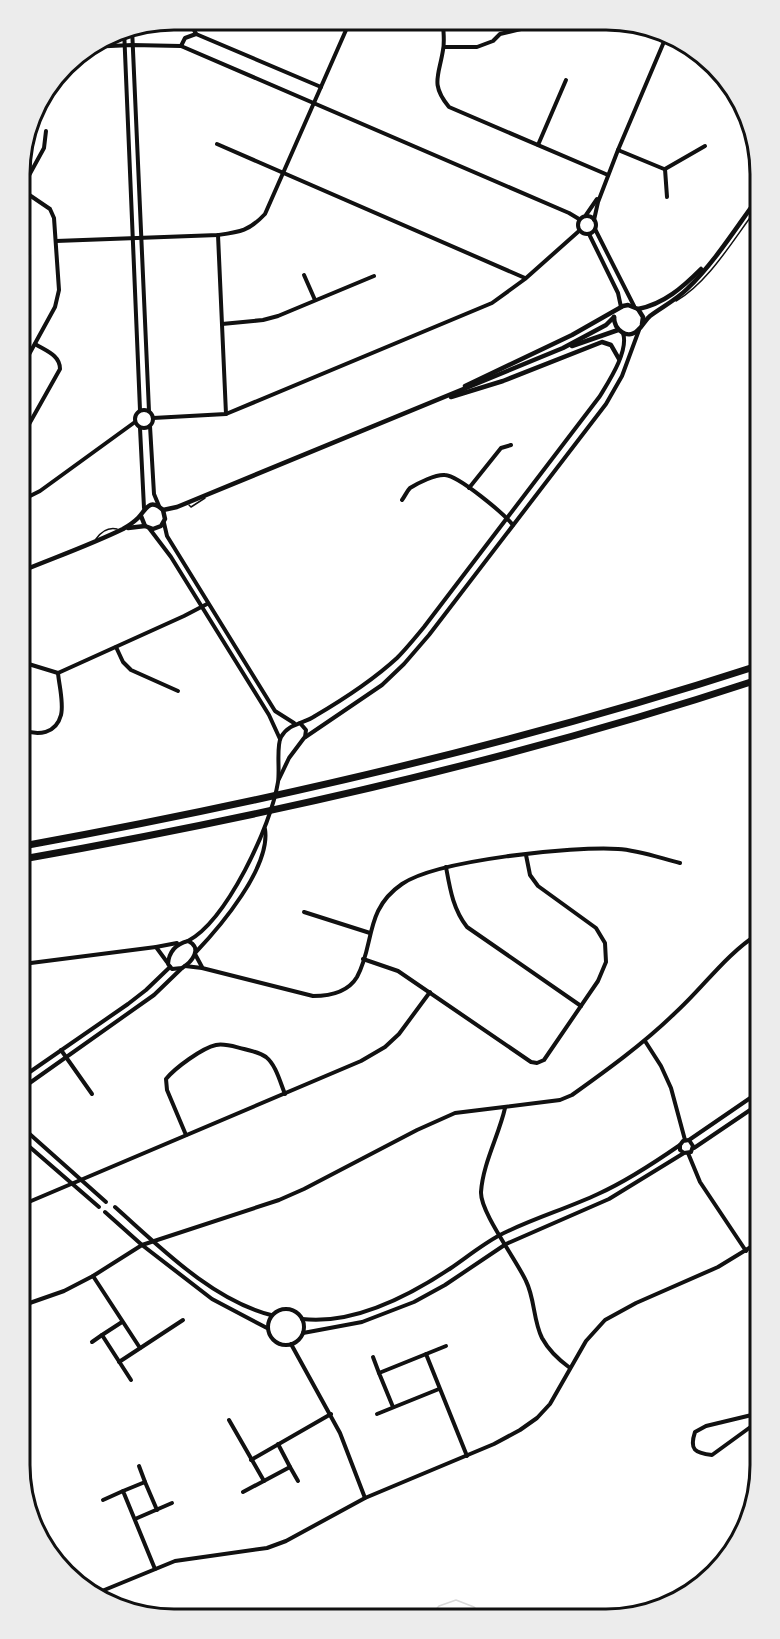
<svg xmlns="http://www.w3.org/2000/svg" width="780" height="1639" viewBox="0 0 780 1639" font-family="'DM Sans',sans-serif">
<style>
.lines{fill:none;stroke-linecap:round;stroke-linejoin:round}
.stream{stroke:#d9d9d9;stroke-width:1.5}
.service{stroke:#111;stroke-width:1.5}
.minor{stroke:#111;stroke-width:4}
.tertiary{stroke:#111;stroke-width:4.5}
.motorway{stroke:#111;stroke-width:7}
.rim{fill:none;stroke:#111;stroke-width:3}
</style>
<rect width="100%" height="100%" fill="#fff"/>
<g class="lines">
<!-- stream -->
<g class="stream">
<path d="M690,1587C697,1573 709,1570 723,1566"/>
<path d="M619,1614L642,1605H661"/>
<path d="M431,1615L439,1606L456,1600L474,1607L482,1615"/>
</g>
<!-- service -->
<g class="service">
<path d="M676,301C708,283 733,240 755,211"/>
<path d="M189,505L191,507L205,498"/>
<path d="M96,539C101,532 108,527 117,529"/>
</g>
<!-- minor -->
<g class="minor">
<path d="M443,21C443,30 445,41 443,50C439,76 430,84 449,107L608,175"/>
<path d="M190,22L196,34L321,87"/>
<path d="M132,28L149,411"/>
<path d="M124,29L140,410"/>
<path d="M181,46L185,38L196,34"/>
<path d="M89,47L132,45L181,46L569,213L579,219"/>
<path d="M444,47H477L493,41L500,34L525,28L583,22"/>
<path d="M217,144L525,278"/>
<path d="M538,145L566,80"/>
<path d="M618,150L664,169"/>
<path d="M21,190L44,148L46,131"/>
<path d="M667,197L665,169L705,146"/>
<path d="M586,215L597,199"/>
<circle cx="587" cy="225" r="9"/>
<path d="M594,220L598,202L618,150L666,37"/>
<path d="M595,229L634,306"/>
<path d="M589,234L618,293L621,307"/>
<path d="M218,235L226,414"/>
<path d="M56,241L218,235C240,232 249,231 265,214L350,21"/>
<path d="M304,275L315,300"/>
<path d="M222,324L263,320L278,316L374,276"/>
<path d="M21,369L55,307L59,290L54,218L50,209L22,190"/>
<circle cx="144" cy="419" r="9"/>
<path d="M153,418L226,414L492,303L525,279L579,231"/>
<path d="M150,426L154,494L159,506"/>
<path d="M140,428L144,508"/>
<path d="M22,429L28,426L60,369C60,355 46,351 35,344"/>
<path d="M469,488L501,448L511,445"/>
<path d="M22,500L40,491L135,422"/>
<path d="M402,500C405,496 407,491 410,488C418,483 436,474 445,475C459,476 503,513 513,525"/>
<path d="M164,523L167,536L275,711L294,723"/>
<path d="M149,528L171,557L269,715L280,739"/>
<path d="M116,647L123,662L131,670L178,691"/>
<path d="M22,662L58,673L184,616L207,604"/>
<path d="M300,723L306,730L305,737"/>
<path d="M23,730C38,736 56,734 61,715C64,703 59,685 58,673"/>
<path d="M279,779L289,758L304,738L382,685L404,664L429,635L606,404L622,376L639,330"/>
<path d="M446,867C450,889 453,909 467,927L581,1006"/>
<path d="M304,912L370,933"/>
<path d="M188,941C227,920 271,826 278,782C280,770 276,746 281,737C289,723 303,724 315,716C344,699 372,681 397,658C406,649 415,638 424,627L600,396C609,381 629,351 623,333"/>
<path d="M188,941C203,948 192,962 182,968L172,969L168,964C169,951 176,944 188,941Z"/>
<path d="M195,953C220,927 271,867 265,829"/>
<path d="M195,954L202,967"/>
<path d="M363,959L398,971L531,1062L537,1063L544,1060L598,981L606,962L605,943L596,928L538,886L530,875L526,855"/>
<path d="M167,962L156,947L177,943"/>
<path d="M23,964L156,947"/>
<path d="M185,966L202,968L313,996C329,996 348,992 357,977C375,944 364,910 402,884C437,860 573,846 618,849C638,850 660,858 680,863"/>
<path d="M645,1041L661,1066L671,1088L685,1140"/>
<path d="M61,1050L92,1094"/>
<path d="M24,1076L128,1004L146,990L170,967"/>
<path d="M24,1087L154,995L182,968"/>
<path d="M505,1108C499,1135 483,1163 481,1192C480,1212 516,1259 526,1281C535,1299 533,1320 542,1338C549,1351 559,1360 570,1368"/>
<path d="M24,1129L106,1202"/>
<path d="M186,1135L167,1090L166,1079C175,1068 202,1048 216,1045C225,1043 235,1047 244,1049C251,1051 259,1052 266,1057C276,1065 280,1082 285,1094"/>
<path d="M689,1140L759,1092"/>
<path d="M24,1142L99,1207"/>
<path d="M694,1148L759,1104"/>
<path d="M688,1153L700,1182L746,1251"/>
<path d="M24,1204L361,1061L385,1047L399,1034L430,992"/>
<path d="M115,1207C160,1247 212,1300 271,1315"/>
<path d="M105,1212L142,1245L212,1299L267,1328"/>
<path d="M93,1276L140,1348"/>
<path d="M24,1305L64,1291L93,1276L142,1245L279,1200L304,1189L417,1130L455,1113L560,1100L572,1095C607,1070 643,1044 674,1014C703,988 725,955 758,934"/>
<circle cx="286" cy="1327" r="18"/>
<path d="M302,1319C353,1325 409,1296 451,1268C467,1257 483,1244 500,1235C531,1219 566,1209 598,1194C627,1181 654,1163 680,1145"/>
<path d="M122,1322L102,1335L131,1380"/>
<path d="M303,1333L362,1322L414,1302L445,1285L506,1244L609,1199L684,1153L691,1152L693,1146L689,1140L683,1141L680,1145V1150L684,1153"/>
<path d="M92,1342L102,1335"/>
<path d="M291,1344L340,1433L365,1498"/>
<path d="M426,1354L467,1456"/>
<path d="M373,1357L379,1373"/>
<path d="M119,1362L183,1320"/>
<path d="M24,1371L28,1369"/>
<path d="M393,1407L379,1373L446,1346"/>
<path d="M760,1413L706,1426L695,1432C689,1450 695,1453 712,1455L756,1423L760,1422"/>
<path d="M377,1414L439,1389"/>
<path d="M229,1420L264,1481"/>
<path d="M251,1460L331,1414"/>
<path d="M139,1466L145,1482"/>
<path d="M290,1467L298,1481"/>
<path d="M243,1492L290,1467L278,1444"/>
<path d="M103,1500L123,1491"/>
<path d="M34,1519L37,1518"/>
<path d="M135,1519L172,1503"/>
<path d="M155,1569L123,1491L145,1482L157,1510"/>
<path d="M97,1593L175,1561L267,1548L286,1541L365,1498L494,1444L520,1430L537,1418L550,1404L586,1341L605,1320L636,1303L718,1267L759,1242"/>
</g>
<!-- tertiary -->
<g class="tertiary">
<path d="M638,309C664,304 683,287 701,269"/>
<path d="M614,317C614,329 627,341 638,330C643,326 645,320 650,316C662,307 676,300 687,289C713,264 734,231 755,202"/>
<path d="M572,346L618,330"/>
<path d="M465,386L572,335L623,306L628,305L638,309L643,317L642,324"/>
<path d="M451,397L503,381L602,342L611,345L619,359"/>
<path d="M163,510L177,507L563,348L606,325L614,317"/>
<path d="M128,528L145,526"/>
<path d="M22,571C56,557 90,545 123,529C128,526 134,522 138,518C146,510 149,497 163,510L165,519L161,526L153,529L145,526L141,516"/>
</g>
<!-- motorway -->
<g class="motorway">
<path d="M23,846C271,801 517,744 757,666"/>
<path d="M23,859C271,815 518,759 757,680"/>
</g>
</g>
<!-- crop -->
<path d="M0 0H780V1639H0ZM174 30H606A144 144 0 0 1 750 174V1465A144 144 0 0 1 606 1609H174A144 144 0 0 1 30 1465V174A144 144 0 0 1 174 30Z" fill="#ececec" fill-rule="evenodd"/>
<path class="rim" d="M174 30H606A144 144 0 0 1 750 174V1465A144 144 0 0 1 606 1609H174A144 144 0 0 1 30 1465V174A144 144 0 0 1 174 30Z"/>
</svg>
